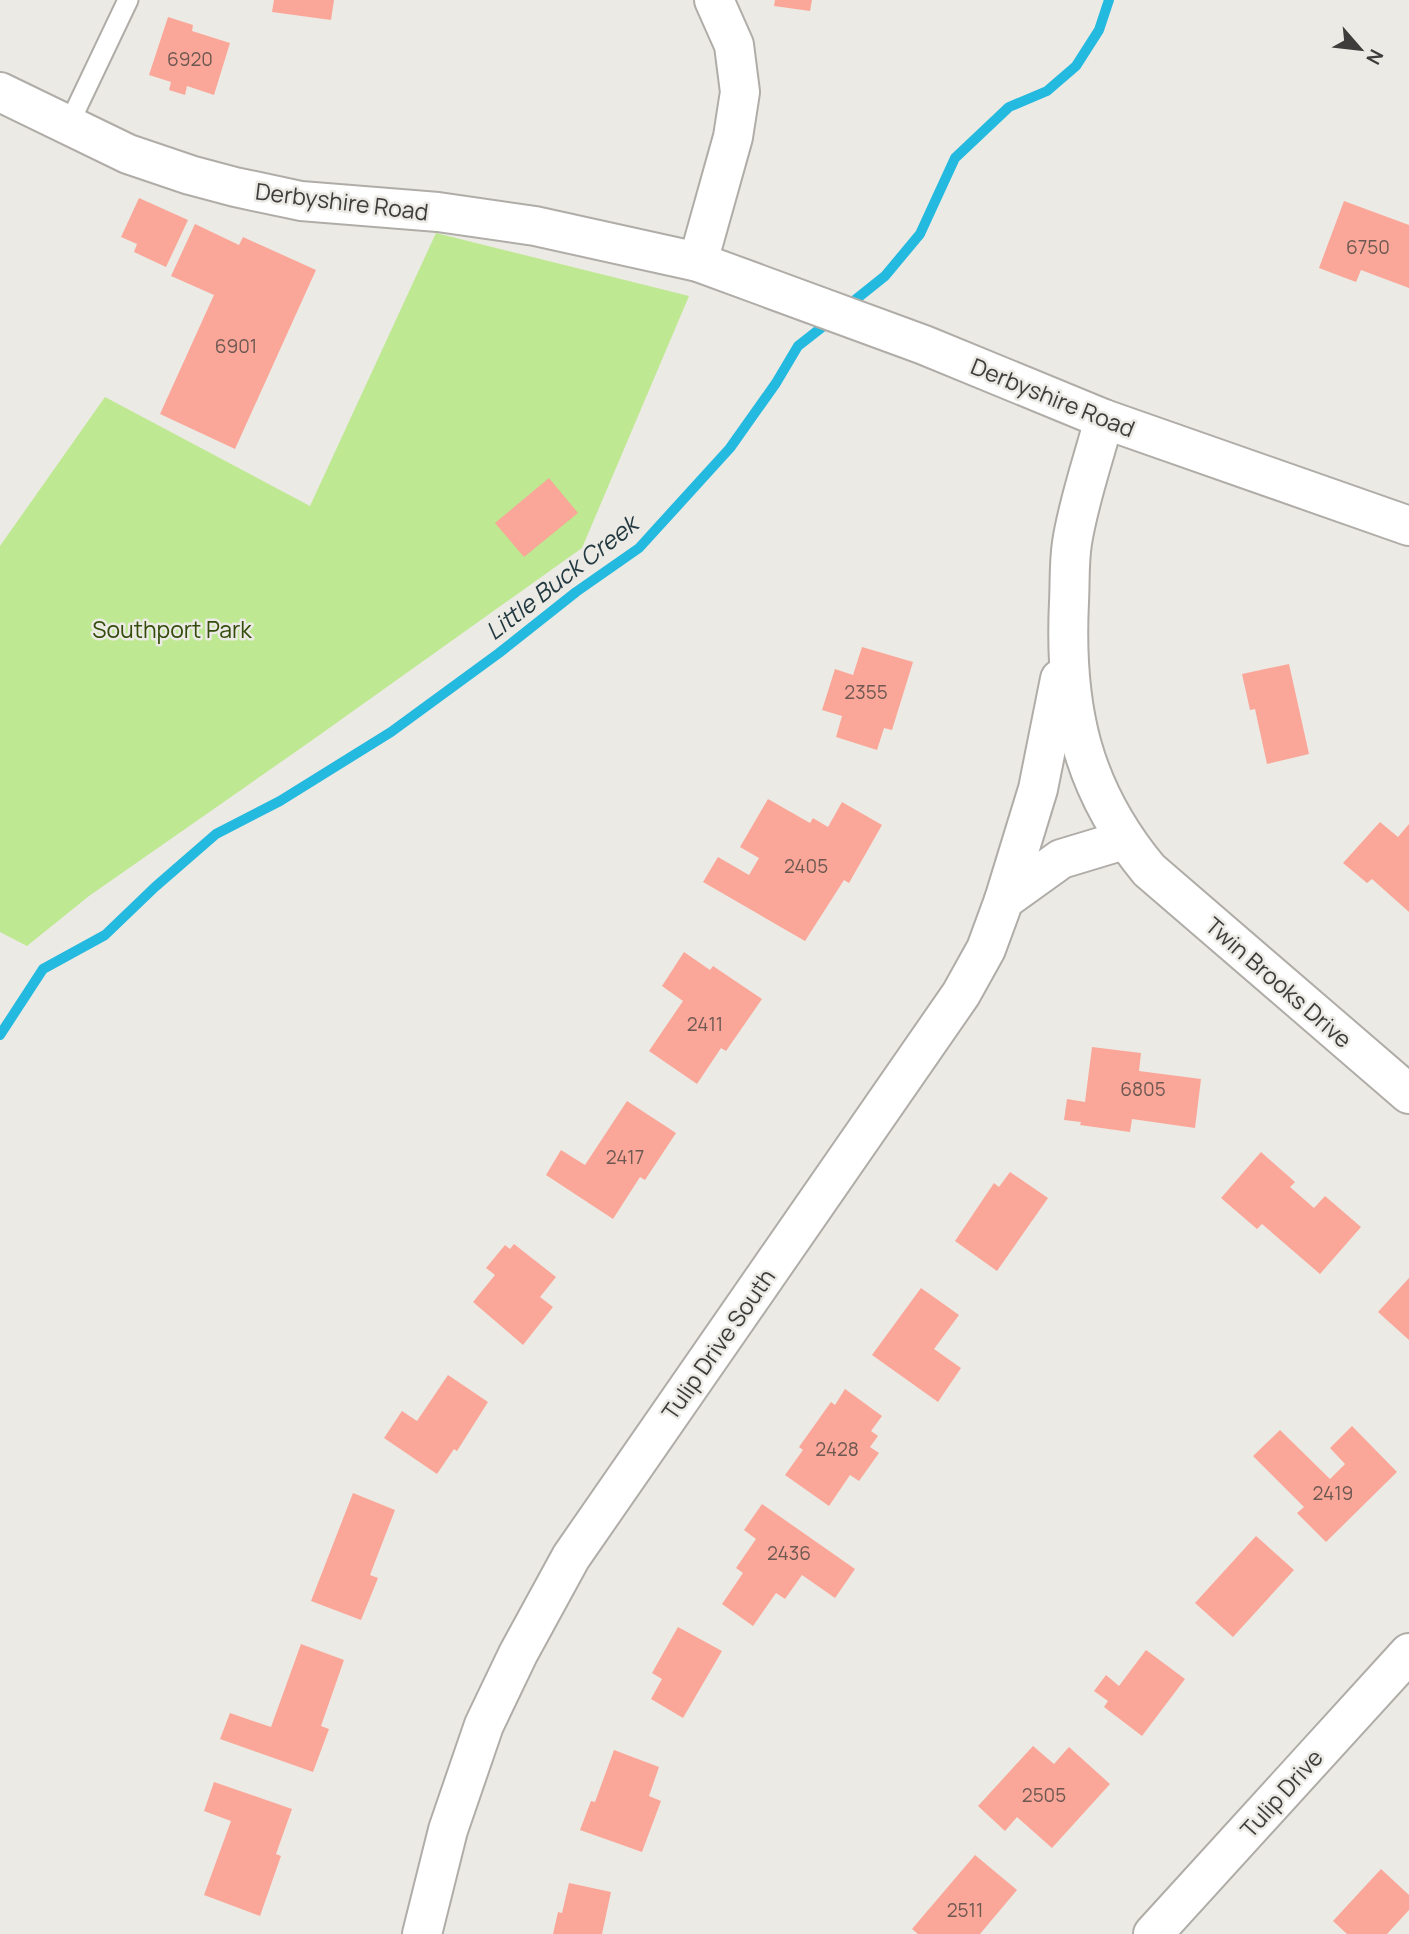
<svg xmlns="http://www.w3.org/2000/svg" width="1409" height="1934" viewBox="0 0 1409 1934" font-family="Manrope,sans-serif">
<style>
.green{fill:#bee891}
.lines{fill:none;stroke-linecap:round;stroke-linejoin:round}
.stream{stroke:#24b9df;stroke-width:10}
.building{fill:#faa799}
.service-casing{stroke:#b0ada8;stroke-width:23}
.minor-casing{stroke:#b0ada8;stroke-width:42}
.service{stroke:#fff;stroke-width:19}
.minor{stroke:#fff;stroke-width:38}
.labels{text-anchor:middle;dominant-baseline:central;stroke-width:5;stroke-linejoin:round;paint-order:stroke}
.number-label{font-size:19px;fill:#6d5852}
.street-label{font-size:23px;fill:#3e3d3b;stroke:#eceae4}
.park-label{font-size:23px;fill:#334c0b;stroke:#eceae4}
.water-label{font-size:24px;font-style:italic;fill:#223941;stroke:#eceae4}
</style>
<rect width="100%" height="100%" fill="#eceae4"/>
<!-- green -->
<path class="green" d="M436,233L689,296L582,548L311,741L89,896L27,946L0,932V546L105,397L310,506Z"/>
<g class="lines">
<!-- stream -->
<g class="stream">
<path d="M845,308L885,276L920,234L955,158L1009,107L1047,91L1076,66L1099,30L1109,0"/>
<path d="M0,1035L43,969L105,935L155,887L216,834L280,801L391,732L499,653L576,592L639,548L730,448L776,383L798,346L830,321"/>
</g>
</g>
<!-- building -->
<g class="building">
<path d="M274,0H334L331,20L272,12Z"/>
<path d="M775,0H812L810,11L774,6Z"/>
<path d="M168,17L193,25L192,31L230,43L214,95L187,86L185,95L169,90L171,82L149,75Z"/>
<path d="M139,198L188,220L166,267L134,252L137,244L121,237Z"/>
<path d="M1344,201L1409,225V288L1361,270L1356,282L1319,268Z"/>
<path d="M195,224L239,245L243,237L316,270L235,449L160,414L214,295L171,276Z"/>
<path d="M549,478L578,513L524,557L495,523Z"/>
<path d="M862,647L913,662L892,730L884,728L877,750L836,737L842,716L822,710L835,669L853,675Z"/>
<path d="M1289,664L1309,754L1267,764L1255,709L1250,710L1242,674Z"/>
<path d="M768,799L810,823L813,818L828,827L842,802L882,825L849,883L844,880L805,941L703,882L718,857L749,875L759,858L740,847Z"/>
<path d="M1380,822L1398,837L1409,824V912L1372,879L1367,883L1343,863Z"/>
<path d="M684,952L710,970L713,966L762,999L726,1051L721,1048L697,1084L649,1051L683,1001L662,986Z"/>
<path d="M1092,1047L1141,1053L1139,1071L1201,1079L1195,1128L1132,1119L1130,1132L1080,1125L1081,1122L1064,1120L1067,1099L1085,1102Z"/>
<path d="M627,1101L676,1133L645,1180L640,1177L613,1219L546,1175L561,1150L585,1165Z"/>
<path d="M1261,1152L1295,1182L1290,1187L1314,1208L1325,1196L1361,1227L1320,1274L1262,1224L1257,1229L1221,1198Z"/>
<path d="M1010,1172L1048,1198L997,1271L955,1241L994,1183L999,1187Z"/>
<path d="M514,1244L556,1277L540,1297L553,1307L523,1345L473,1302L495,1275L486,1268L505,1245L510,1249Z"/>
<path d="M1409,1278V1340L1378,1312Z"/>
<path d="M921,1288L959,1315L934,1349L961,1368L938,1402L872,1355Z"/>
<path d="M448,1375L488,1402L457,1451L454,1449L437,1474L384,1438L402,1411L417,1421Z"/>
<path d="M845,1389L882,1416L871,1431L878,1436L870,1447L879,1453L859,1481L850,1475L829,1506L785,1475L803,1450L799,1447L831,1402L835,1405Z"/>
<path d="M1352,1426L1397,1472L1326,1542L1297,1513L1304,1507L1253,1456L1280,1430L1330,1479L1345,1464L1330,1448Z"/>
<path d="M353,1493L395,1510L370,1575L378,1578L361,1620L311,1601Z"/>
<path d="M762,1504L855,1569L835,1598L802,1575L785,1599L776,1593L753,1626L722,1604L743,1573L736,1568L756,1539L744,1530Z"/>
<path d="M1256,1536L1294,1570L1233,1637L1195,1603Z"/>
<path d="M678,1627L722,1651L683,1718L651,1699L662,1679L652,1673Z"/>
<path d="M301,1644L344,1660L321,1726L329,1729L313,1772L220,1739L230,1713L271,1727Z"/>
<path d="M1146,1650L1185,1679L1142,1736L1104,1707L1108,1701L1094,1691L1106,1675L1119,1686Z"/>
<path d="M1033,1746L1054,1764L1069,1747L1110,1784L1052,1848L1017,1817L1005,1831L978,1806Z"/>
<path d="M614,1750L659,1767L649,1796L661,1801L642,1852L580,1830L591,1801L595,1802Z"/>
<path d="M214,1782L292,1809L276,1854L281,1856L260,1916L204,1895L231,1821L204,1811Z"/>
<path d="M975,1855L1017,1890L980,1934H918L912,1929Z"/>
<path d="M1381,1869L1409,1895V1910L1387,1934H1347L1333,1921Z"/>
<path d="M569,1883L611,1892L602,1934H553L558,1912L562,1913Z"/>
</g>
<g class="lines">
<!-- service casing -->
<g class="service-casing">
<path id="service" d="M68,126L128,0"/>
</g>
<!-- minor casing -->
<g class="minor-casing">
<g id="minor">
<path d="M0,92L128,154L190,175L235,187L301,201L438,212L535,226L698,262L924,345L1104,419L1409,526"/>
<path d="M698,262L733,137L740,92L734,45L714,0"/>
<path d="M1104,419C1094,458 1078,503 1072,543C1069,562 1070,582 1069,602C1064,706 1081,788 1149,870L1409,1094"/>
<path d="M1004,900L1038,789L1060,679"/>
<path d="M422,1934L448,1830L484,1725L518,1654L571,1557L961,994L986,949L1004,900L1061,859L1124,840"/>
<path d="M1153,1934L1409,1653"/>
</g>
</g>
<!-- service -->
<use href="#service" class="service"/>
<!-- minor -->
<use href="#minor" class="minor"/>
</g>
<g class="labels">
<!-- number labels -->
<g class="number-label">
<text x="190" y="59">6920</text>
<text x="1368" y="247">6750</text>
<text x="236" y="346">6901</text>
<text x="866" y="692">2355</text>
<text x="806" y="866">2405</text>
<text x="705" y="1024">2411</text>
<text x="1143" y="1089">6805</text>
<text x="625" y="1157">2417</text>
<text x="837" y="1449">2428</text>
<text x="1333" y="1493">2419</text>
<text x="789" y="1553">2436</text>
<text x="1044" y="1795">2505</text>
<text x="965" y="1910">2511</text>
</g>
<!-- street labels -->
<g class="street-label">
<text transform="translate(342 201) rotate(7)">Derbyshire Road</text>
<text transform="translate(1053 397) rotate(22)">Derbyshire Road</text>
<text transform="translate(1279 982) rotate(41)">Twin Brooks Drive</text>
<text transform="translate(718 1344) rotate(-55)">Tulip Drive South</text>
<text transform="translate(1281 1793) rotate(-48)">Tulip Drive</text>
</g>
<!-- park labels -->
<g class="park-label">
<text x="172" y="629">Southport Park</text>
</g>
<!-- water labels -->
<g class="water-label">
<text transform="translate(561 577) rotate(-38)">Little Buck Creek</text>
</g>
</g>
<!-- north arrow -->
<g transform="translate(1360 49) rotate(118)" stroke="#eceae4" stroke-width="5" paint-order="stroke">
<path d="M0-5L12 26L0 18L-12 26Z" fill="#3e3d3b"/>
<text y="-10" font-size="19" font-weight="bold" text-anchor="middle" fill="#3e3d3b">N</text>
</g>
</svg>
